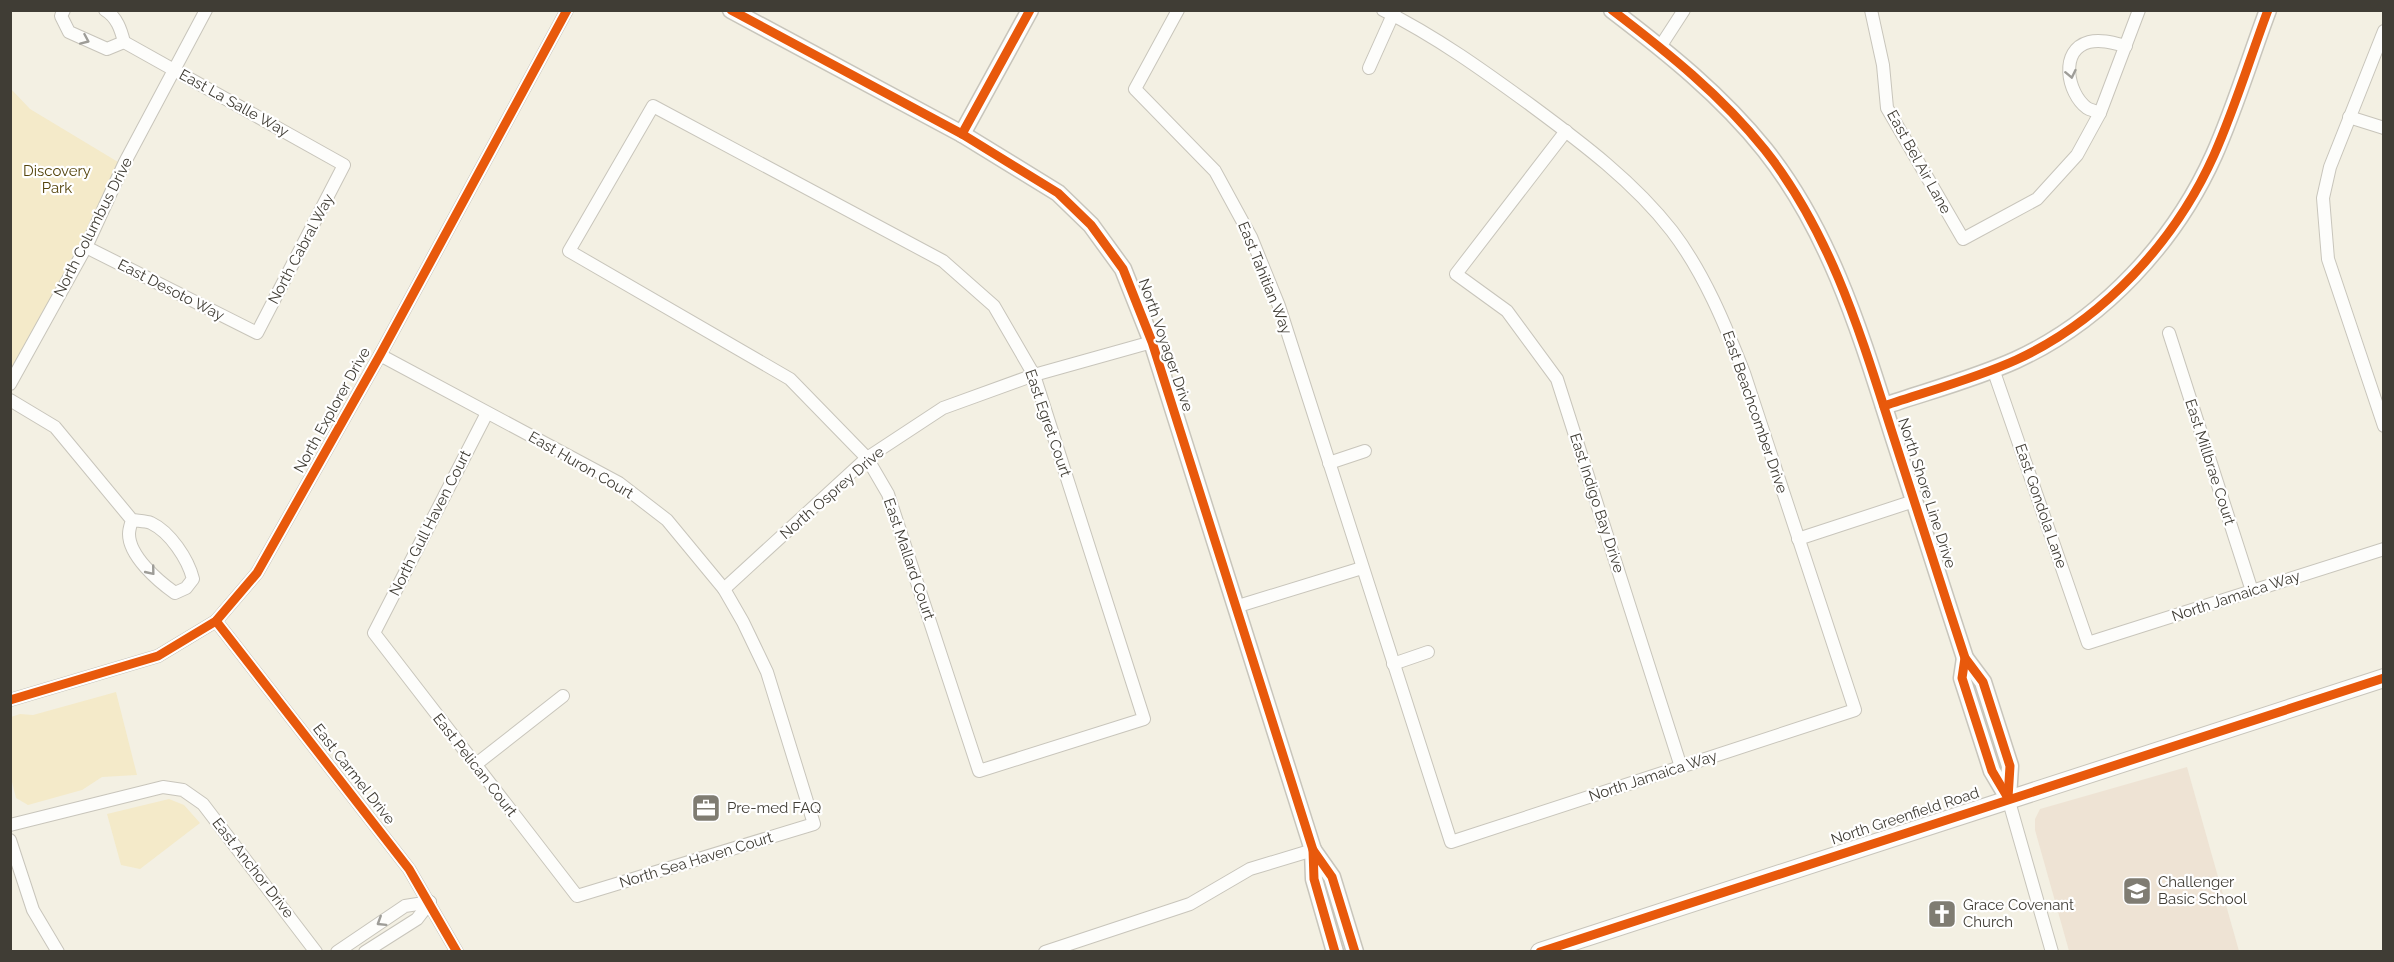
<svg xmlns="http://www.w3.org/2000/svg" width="2394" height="962" viewBox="0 0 2394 962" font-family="Raleway,sans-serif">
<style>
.education{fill:#eee3d4}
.green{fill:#f4eac9}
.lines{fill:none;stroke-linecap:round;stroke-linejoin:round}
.minor-casing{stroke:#c8c5bb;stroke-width:14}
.tertiary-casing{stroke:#c8c5bb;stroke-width:19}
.secondary-casing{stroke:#c8c5bb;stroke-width:20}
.minor{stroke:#fdfdfb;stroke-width:12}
.tertiary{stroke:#fdfdfb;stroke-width:16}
.secondary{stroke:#fdfdfb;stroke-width:18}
.cycleway-casing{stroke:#fff;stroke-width:13}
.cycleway{stroke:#e8590c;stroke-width:9}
.oneway{stroke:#9e9d98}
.labels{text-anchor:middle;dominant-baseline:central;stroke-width:4.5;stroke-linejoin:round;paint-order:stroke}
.street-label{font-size:15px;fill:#403d35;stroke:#fff}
.park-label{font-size:15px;fill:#54440c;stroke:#fff}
.poi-label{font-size:15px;fill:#403d35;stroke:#fff;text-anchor:start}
</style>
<rect width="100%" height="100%" fill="#f3f0e3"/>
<!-- education -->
<path class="education" d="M2187,767L2239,951H2069L2035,830V819L2040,809Z"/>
<!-- green -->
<g class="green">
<path d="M11,89L30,109L118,162L80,243L11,371Z"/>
<path d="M116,692L137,775L102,777L82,790L28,805L16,798L11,778V717L20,714L33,715Z"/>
<path d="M169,799L184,805L200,823L140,869L121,865L107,814Z"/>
</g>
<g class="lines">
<!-- minor casing -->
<g class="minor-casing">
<g id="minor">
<path d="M64,10L61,16L69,32L107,49L124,42"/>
<path d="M1178,10L1135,89L1215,171L1251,237L1279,306L1451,842L1855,710L1744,373C1725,324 1704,273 1672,231C1634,182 1582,143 1532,106C1484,71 1437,37 1383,10"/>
<path d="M1871,10L1883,65L1887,108L1963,239L2037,199L2077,155L2100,113L2139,10"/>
<path d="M2384,31L2330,167L2323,198L2328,259L2384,426"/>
<path d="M1660,47L1684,10"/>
<path d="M1369,68L1395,10"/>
<path d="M653,106L943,261L994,306L1034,375L1144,719L979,771L888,494L867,458L790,379L569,251Z"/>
<path d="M2100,113C2096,111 2090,110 2087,108C2067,93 2059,50 2089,42C2101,39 2114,43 2126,46"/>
<path d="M2349,117L2384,128"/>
<path d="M1566,131L1456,274L1507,311L1557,379L1681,767"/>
<path d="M86,247L257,333L344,165L124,42C121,30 117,17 105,10"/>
<path d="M2169,333L2252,591"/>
<path d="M380,355L619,483L667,520L724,589L743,622L767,672L814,824L577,896L374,633L487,413"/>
<path d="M1993,369L2088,643L2384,549"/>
<path d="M10,384L86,247L125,162L206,10"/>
<path d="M10,400L55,427L132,520C138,521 146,521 151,523C170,532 188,559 193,579L186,588L175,593C158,581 129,556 129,534C129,529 131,524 132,520"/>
<path d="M1329,463L1365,451"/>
<path d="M1798,539L1914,501"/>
<path d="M724,589L867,458L943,408L1034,375L1152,342"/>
<path d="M1235,607L1362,568"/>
<path d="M216,621L409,869L457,952"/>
<path d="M1393,664L1428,652"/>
<path d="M10,700L158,656L216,621L257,573L380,355L567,10"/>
<path d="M475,765L563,696"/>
<path d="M2008,798L2052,952"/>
<path d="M10,825L163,787L183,790L203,804L316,952"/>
<path d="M10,840L33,910L58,952"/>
<path d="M337,952L405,906L430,902"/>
<path d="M365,952L417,919L430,902"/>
<path d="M1045,952L1190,904L1250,869L1313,850"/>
</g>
</g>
<!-- tertiary casing -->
<g class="tertiary-casing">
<g id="tertiary">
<path d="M731,10L962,134L1058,193L1091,225L1123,269L1152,342L1313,850L1314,879L1335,952"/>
<path d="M1612,10C1667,52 1721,95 1765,150C1830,232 1860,332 1891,429C1916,506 1940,582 1965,658L1983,682L2010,766L2008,798"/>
<path d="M962,134L1030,10"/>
<path d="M1884,406C1928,391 1974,379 2016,360C2103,320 2175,242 2214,155C2235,108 2250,58 2268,10"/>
<path d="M1965,658L1962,678L1992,771L2008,798"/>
<path d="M1313,850L1332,877L1355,952"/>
</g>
</g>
<!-- secondary casing -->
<g class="secondary-casing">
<path id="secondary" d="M1540,952L2384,678"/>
</g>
<!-- minor -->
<use href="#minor" class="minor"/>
<!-- tertiary -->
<use href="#tertiary" class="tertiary"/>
<!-- secondary -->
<use href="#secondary" class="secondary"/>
<!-- cycleway casing -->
<g class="cycleway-casing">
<g id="cycleway">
<path d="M731,10L962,134L1058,193L1091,225L1123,269L1152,342L1313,850L1314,879L1335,952"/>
<path d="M1612,10C1667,52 1721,95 1765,150C1830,232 1860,332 1891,429C1916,506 1940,582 1965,658L1983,682L2010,766L2008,798"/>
<path d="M962,134L1030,10"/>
<path d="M1884,406C1928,391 1974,379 2016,360C2103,320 2175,242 2214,155C2235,108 2250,58 2268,10"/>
<path d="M216,621L409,869L457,952"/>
<path d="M1965,658L1962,678L1992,771L2008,798"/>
<path d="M10,700L158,656L216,621L257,573L380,355L567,10"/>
<path d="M1313,850L1332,877L1355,952"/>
<path d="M1540,952L2384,678"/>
</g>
</g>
<!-- cycleway -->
<use href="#cycleway" class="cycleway"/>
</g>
<!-- one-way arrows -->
<defs><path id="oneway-chevron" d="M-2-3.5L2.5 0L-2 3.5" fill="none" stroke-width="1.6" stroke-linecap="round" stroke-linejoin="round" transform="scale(1.5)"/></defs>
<g class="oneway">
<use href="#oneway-chevron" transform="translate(85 40) rotate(24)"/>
<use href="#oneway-chevron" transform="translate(2071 74) rotate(78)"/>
<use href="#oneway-chevron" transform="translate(151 571) rotate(51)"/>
<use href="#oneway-chevron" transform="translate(381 922) rotate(148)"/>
</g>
<!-- icons -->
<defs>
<g id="office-square" transform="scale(1.5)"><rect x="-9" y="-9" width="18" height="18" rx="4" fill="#7f7c72" stroke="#fff"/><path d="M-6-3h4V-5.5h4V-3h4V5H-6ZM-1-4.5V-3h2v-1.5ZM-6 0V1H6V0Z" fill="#fff"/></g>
<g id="school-square" transform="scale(1.5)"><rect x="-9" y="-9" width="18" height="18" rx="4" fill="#7f7c72" stroke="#fff"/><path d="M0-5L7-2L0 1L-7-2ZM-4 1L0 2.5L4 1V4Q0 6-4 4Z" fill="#fff"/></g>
<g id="church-square" transform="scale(1.5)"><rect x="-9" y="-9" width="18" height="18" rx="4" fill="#7f7c72" stroke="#fff"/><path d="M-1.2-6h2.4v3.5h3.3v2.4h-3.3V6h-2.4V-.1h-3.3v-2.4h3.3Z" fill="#fff"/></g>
</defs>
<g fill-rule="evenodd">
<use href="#office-square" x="706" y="808"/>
<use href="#school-square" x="2137" y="891"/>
<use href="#church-square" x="1942" y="914"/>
</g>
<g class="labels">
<!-- street labels -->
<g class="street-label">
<text transform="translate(234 103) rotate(29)">East La Salle Way</text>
<text transform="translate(1919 162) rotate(61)">East Bel Air Lane</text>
<text transform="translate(93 227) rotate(-63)">North Columbus Drive</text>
<text transform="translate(301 249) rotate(-62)">North Cabral Way</text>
<text transform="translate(1265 278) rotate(68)">East Tahitian Way</text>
<text transform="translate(171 290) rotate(27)">East Desoto Way</text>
<text transform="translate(1166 345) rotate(71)">North Voyager Drive</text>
<text transform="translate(332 410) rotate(-61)">North Explorer Drive</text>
<text transform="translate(1755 412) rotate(71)">East Beachcomber Drive</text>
<text transform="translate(1048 423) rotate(71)">East Egret Court</text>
<text transform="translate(2210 462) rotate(72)">East Millbrae Court</text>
<text transform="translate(581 465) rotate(30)">East Huron Court</text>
<text transform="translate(832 493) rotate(-41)">North Osprey Drive</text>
<text transform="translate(1927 493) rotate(72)">North Shore Line Drive</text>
<text transform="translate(1597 503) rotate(72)">East Indigo Bay Drive</text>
<text transform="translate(2041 506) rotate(71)">East Gondola Lane</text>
<text transform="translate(430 523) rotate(-63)">North Gull Haven Court</text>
<text transform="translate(909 559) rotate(71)">East Mallard Court</text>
<text transform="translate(2236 596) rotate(-18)">North Jamaica Way</text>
<text transform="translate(475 765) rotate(52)">East Pelican Court</text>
<text transform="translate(354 774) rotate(52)">East Carmel Drive</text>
<text transform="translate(1653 776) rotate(-18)">North Jamaica Way</text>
<text transform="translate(1905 816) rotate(-18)">North Greenfield Road</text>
<text transform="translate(696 860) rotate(-17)">North Sea Haven Court</text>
<text transform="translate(253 868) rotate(52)">East Anchor Drive</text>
</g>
<!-- park labels -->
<g class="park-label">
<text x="57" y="171">Discovery<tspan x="57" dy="17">Park</tspan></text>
</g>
<!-- poi labels -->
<g class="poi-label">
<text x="727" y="808">Pre-med FAQ</text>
<text x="2158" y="882">Challenger<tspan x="2158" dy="17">Basic School</tspan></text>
<text x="1963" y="905">Grace Covenant<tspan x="1963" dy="17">Church</tspan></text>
</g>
</g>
<!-- border -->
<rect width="2394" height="962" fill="none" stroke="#403d35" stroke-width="24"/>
</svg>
